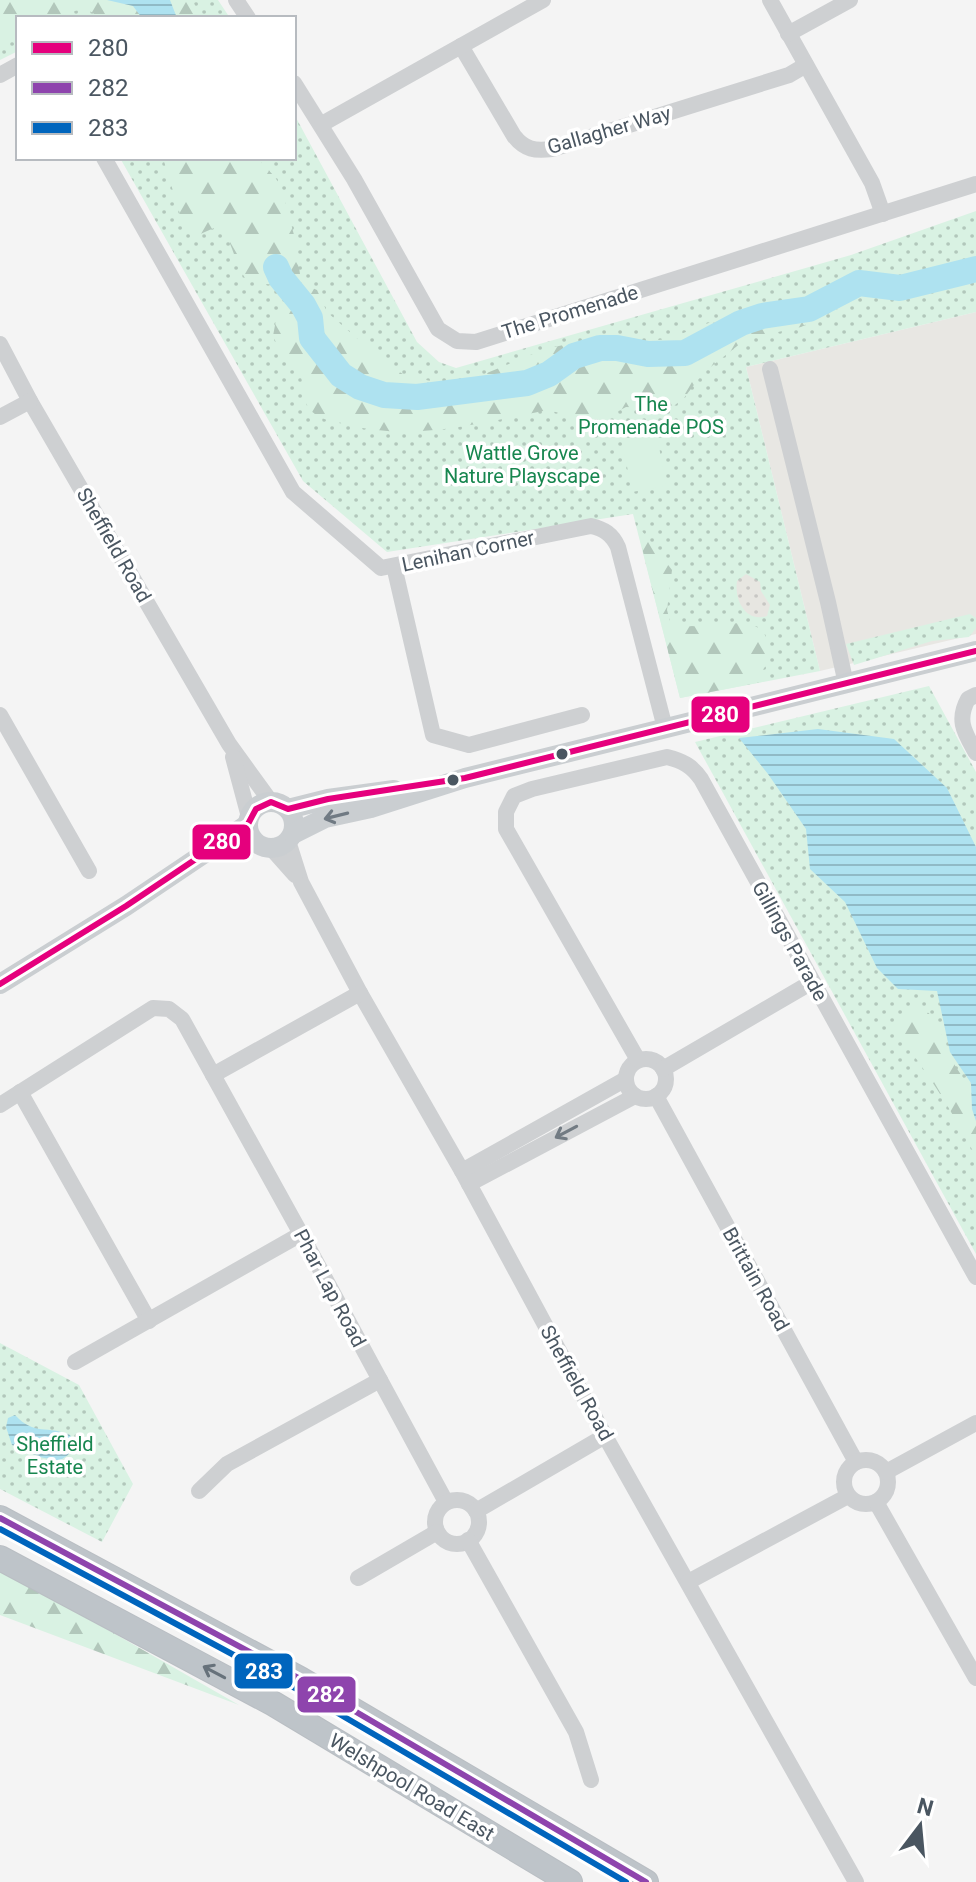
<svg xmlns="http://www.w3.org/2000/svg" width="976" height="1882" viewBox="0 0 976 1882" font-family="Roboto,sans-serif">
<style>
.commercial{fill:#e8e7e3}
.grass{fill:url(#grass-dots)}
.forest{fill:url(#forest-firs)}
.sand{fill:url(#sand-dots)}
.garden{fill:#d9f2e3}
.water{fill:url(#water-rules)}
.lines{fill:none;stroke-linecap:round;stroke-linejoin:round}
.river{stroke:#aee2f0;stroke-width:26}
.highway-casing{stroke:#b9bec3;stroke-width:26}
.minor{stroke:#ced0d2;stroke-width:16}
.major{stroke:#caced1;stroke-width:20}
.highway{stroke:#bec4c9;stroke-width:24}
.bus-1-casing{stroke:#fff;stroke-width:12}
.bus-2-casing{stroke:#fff;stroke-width:12}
.bus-3-casing{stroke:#fff;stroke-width:12}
.bus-1{stroke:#e5007d;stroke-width:6}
.bus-2{stroke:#8e44ad;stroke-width:6}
.bus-3{stroke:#0065bd;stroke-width:6}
.oneway{stroke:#707a83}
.oneway2{stroke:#727b83}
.oneway3{stroke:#67727b}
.bus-dot{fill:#4a5661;stroke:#fff;stroke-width:3}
.labels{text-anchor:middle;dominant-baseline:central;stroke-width:7;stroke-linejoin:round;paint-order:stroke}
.street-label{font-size:20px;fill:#4a5661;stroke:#fff}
.park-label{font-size:20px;fill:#17864f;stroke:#fff}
.line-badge{stroke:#fff;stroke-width:3}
.badge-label{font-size:22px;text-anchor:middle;font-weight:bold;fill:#fff}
</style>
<defs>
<pattern id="grass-dots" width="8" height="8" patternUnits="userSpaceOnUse" patternTransform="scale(2)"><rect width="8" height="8" fill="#d9f2e3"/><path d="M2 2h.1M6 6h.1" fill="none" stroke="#b2c7bb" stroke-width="1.8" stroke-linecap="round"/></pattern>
<pattern id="forest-firs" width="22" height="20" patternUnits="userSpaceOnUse" patternTransform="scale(2)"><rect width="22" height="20" fill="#d9f2e3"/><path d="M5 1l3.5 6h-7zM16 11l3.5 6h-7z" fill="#b2c7bb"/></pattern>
<pattern id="sand-dots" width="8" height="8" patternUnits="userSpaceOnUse" patternTransform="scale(2)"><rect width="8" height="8" fill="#e7e6e1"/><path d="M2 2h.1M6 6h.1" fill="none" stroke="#c8c7c4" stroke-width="1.8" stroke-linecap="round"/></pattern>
<pattern id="water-rules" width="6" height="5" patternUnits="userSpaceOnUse" patternTransform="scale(2)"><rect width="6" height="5" fill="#aee2f0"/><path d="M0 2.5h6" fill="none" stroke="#90bac6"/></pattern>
</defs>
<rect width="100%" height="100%" fill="#f4f4f4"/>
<!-- commercial -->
<path class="commercial" d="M976,312V634L820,671L746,367Z"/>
<!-- grass -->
<g class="grass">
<path d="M0,0H218L230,18H18V51L0,60Z"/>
<path d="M294,114L417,342L439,362L456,368L851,255L976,211V312L746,367L820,671L680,698L633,514L387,552L303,481L120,158H294Z"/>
<path d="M970,614L976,618V628L969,637L932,641L854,665L846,644Z"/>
<path d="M929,686L976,772V1254L695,742Z"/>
<path d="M0,1343L79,1385L133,1484L102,1542L0,1489Z"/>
</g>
<!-- forest -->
<g class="forest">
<path d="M0,0H192L202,18H99C85,3 73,12 58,17C47,21 30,18 18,18V37L0,43Z"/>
<path d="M163,158H257L275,177L282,189L294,235L300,274L296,280C280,287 260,285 245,278C234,263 234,243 221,230L214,228L198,235L183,224Z"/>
<path d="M863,272C875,272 884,272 893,280L892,293L860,298L801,327L746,339L703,373L684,398L675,405L654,408L626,407L603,419L578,421L556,412L543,411C475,424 413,442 344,424C334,422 323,420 315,414C292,397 315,368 282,355L273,336L276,320L298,290L310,287L317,290L327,312L385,363L406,376L431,381H460L482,375L545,349L582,341L639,342L668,339L734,313L824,293L845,280Z"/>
<path d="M642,531L672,570L667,610L670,621C693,637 751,609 765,635C769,642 769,652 770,660L762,671V682L680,698L638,532Z"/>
<path d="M915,1005C938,1015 939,1027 947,1050C952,1062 960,1073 967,1084L976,1082V1157C952,1110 925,1068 892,1027Z"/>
<path d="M0,1568L239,1705L0,1615Z"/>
</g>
<!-- sand -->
<path class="sand" d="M746,574L760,582L761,591L770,605L767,616C745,623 734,599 737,581Z"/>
<!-- garden -->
<path class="garden" d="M657,435L666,486L632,492L622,441Z"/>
<!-- water -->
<g class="water">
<path d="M107,0H170L177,18H142L133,6Z"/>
<path d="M818,729L894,739L947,788L976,847V1121L972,1109L971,1083L950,1052L937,991L898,989L877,968L845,902L810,869L806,829L768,774L739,738Z"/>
<path d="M15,1415C34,1436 48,1425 70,1435L74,1444L68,1455L59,1461L40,1457L12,1445L6,1427L8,1418Z"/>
</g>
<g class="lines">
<!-- river -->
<path class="river" d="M276,267L281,278L303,305L310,318L312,338L341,375L360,387L384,395L417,397L527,383L549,374L574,356L600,348H617L648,354L685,353L741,323L762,316L809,309L859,283L900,288L976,269"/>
<!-- highway casing -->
<g class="highway-casing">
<g id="highway">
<path d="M0,1518L300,1679L646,1882"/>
<path d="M0,1558L274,1704L570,1882"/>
</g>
</g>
<!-- minor -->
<g class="minor">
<path d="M236,0L248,18"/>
<path d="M770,0L872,183L883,214"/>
<path d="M788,34L850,0"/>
<path d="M461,46L514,136C525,150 535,151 552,149L789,75L806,65"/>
<path d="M0,75L18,65"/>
<path d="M294,83L354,179L438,329L457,341L476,342L976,184"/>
<path d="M322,124L543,0"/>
<path d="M104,158L293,492L381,568L591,526C604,529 612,534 618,547L665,728"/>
<path d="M0,344L30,401L229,744L271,802"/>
<path d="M770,369L828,602L846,684"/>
<path d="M0,417L30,401"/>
<path d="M394,566L433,735L469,745L582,715"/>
<path d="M976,695L968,699C956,721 965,733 976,753"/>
<path d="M0,715L89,871"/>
<path d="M233,757L249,817"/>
<path d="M288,841L301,882L360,993L462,1171L605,1436L856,1882"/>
<path d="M271,848L295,875"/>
<circle cx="646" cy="1079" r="20"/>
<path d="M638,1060L506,829V812L514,796L532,789L667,757C683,761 692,766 701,779L976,1277"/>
<path d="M663,1069L812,982"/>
<path d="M213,1075L360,993"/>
<path d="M20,1092L149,1321"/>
<path d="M656,1096L856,1462"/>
<path d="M0,1105L153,1008L169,1009L182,1019L301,1234L446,1502"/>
<path d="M462,1171L626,1079"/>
<path d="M469,1184L635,1096"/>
<path d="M75,1362L301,1234"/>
<circle cx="866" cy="1482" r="22"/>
<path d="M886,1472L976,1423"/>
<path d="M199,1491L227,1464L380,1380"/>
<circle cx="457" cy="1522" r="22"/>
<path d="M876,1502L976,1678"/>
<path d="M476,1511L605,1436"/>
<path d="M468,1540L576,1732L591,1780"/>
<path d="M358,1578L437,1532"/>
<path d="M688,1582L848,1496"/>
</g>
<!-- major -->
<g class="major">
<circle cx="271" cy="825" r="23"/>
<path d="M288,809L328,799L394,790"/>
<path d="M293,834L325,818L371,808L465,778L976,651"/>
<path d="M0,984L126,906L248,824"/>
</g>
<!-- highway -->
<use href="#highway" class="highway"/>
<!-- bus-1 casing -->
<g class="bus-1-casing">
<path id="bus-1" d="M0,984L126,906L248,824L256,809L271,802L288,809L328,799L465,778L976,651"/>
</g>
<!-- bus-2 casing -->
<g class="bus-2-casing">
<path id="bus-2" d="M0,1518L300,1679L646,1882"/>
</g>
<!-- bus-3 casing -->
<g class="bus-3-casing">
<path id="bus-3" d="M0,1529L295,1688L626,1882"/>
</g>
<!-- bus-1 -->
<use href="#bus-1" class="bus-1"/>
<!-- bus-2 -->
<use href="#bus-2" class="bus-2"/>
<!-- bus-3 -->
<use href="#bus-3" class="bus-3"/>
</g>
<!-- one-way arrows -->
<defs><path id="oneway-shaft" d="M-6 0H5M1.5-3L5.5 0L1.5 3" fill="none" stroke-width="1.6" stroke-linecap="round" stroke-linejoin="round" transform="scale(2)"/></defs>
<use class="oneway" href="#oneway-shaft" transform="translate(336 816) rotate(166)"/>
<use class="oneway2" href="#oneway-shaft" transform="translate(566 1132) rotate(152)"/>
<use class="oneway3" href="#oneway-shaft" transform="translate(214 1672) rotate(-152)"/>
<!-- markers -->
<g class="bus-dot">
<circle cx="562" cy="754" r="7"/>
<circle cx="453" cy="780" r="7"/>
</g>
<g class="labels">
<!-- street labels -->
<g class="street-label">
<text transform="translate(609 130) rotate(-16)">Gallagher Way</text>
<text transform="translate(570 312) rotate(-17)">The Promenade</text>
<text transform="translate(114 545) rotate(60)">Sheffield Road</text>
<text transform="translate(468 551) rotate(-12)">Lenihan Corner</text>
<text transform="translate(790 941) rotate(61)">Gillings Parade</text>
<text transform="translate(756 1279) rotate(61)">Brittain Road</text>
<text transform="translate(330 1288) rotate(62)">Phar Lap Road</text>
<text transform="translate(577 1383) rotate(61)">Sheffield Road</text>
<text transform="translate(412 1787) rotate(31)">Welshpool Road East</text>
</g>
<!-- park labels -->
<g class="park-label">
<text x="651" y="404">The<tspan x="651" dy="23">Promenade POS</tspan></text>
<text x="522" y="453">Wattle Grove<tspan x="522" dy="23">Nature Playscape</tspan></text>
<text x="55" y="1444">Sheffield<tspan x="55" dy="23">Estate</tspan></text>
</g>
</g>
<g class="line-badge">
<rect x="690" y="695" width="61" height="39" rx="8" fill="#e5007d"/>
<rect x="191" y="823" width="61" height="38" rx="8" fill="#e5007d"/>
<rect x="233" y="1652" width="61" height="38" rx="8" fill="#0065bd"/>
<rect x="296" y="1675" width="61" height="39" rx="8" fill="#8e44ad"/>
</g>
<g class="badge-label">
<text x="720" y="722">280</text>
<text x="222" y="849">280</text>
<text x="264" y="1679">283</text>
<text x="326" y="1702">282</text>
</g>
<!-- legend -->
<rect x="16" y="16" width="280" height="144" fill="#ffffff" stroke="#b7bbc0" stroke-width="2"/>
<rect x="32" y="42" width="40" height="12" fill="#e5007d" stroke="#b7bbc0" stroke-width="2"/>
<text x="88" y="56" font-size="24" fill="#4a5661">280</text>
<rect x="32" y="82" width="40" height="12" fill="#8e44ad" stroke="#b7bbc0" stroke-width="2"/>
<text x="88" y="96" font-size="24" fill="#4a5661">282</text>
<rect x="32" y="122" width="40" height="12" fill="#0065bd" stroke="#b7bbc0" stroke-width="2"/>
<text x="88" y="136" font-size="24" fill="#4a5661">283</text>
<!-- north arrow -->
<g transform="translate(920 1826) rotate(16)" stroke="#ffffff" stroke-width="6" paint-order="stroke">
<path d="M0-6L14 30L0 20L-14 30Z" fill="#4a5661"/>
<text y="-12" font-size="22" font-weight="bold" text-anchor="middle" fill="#4a5661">N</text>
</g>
</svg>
